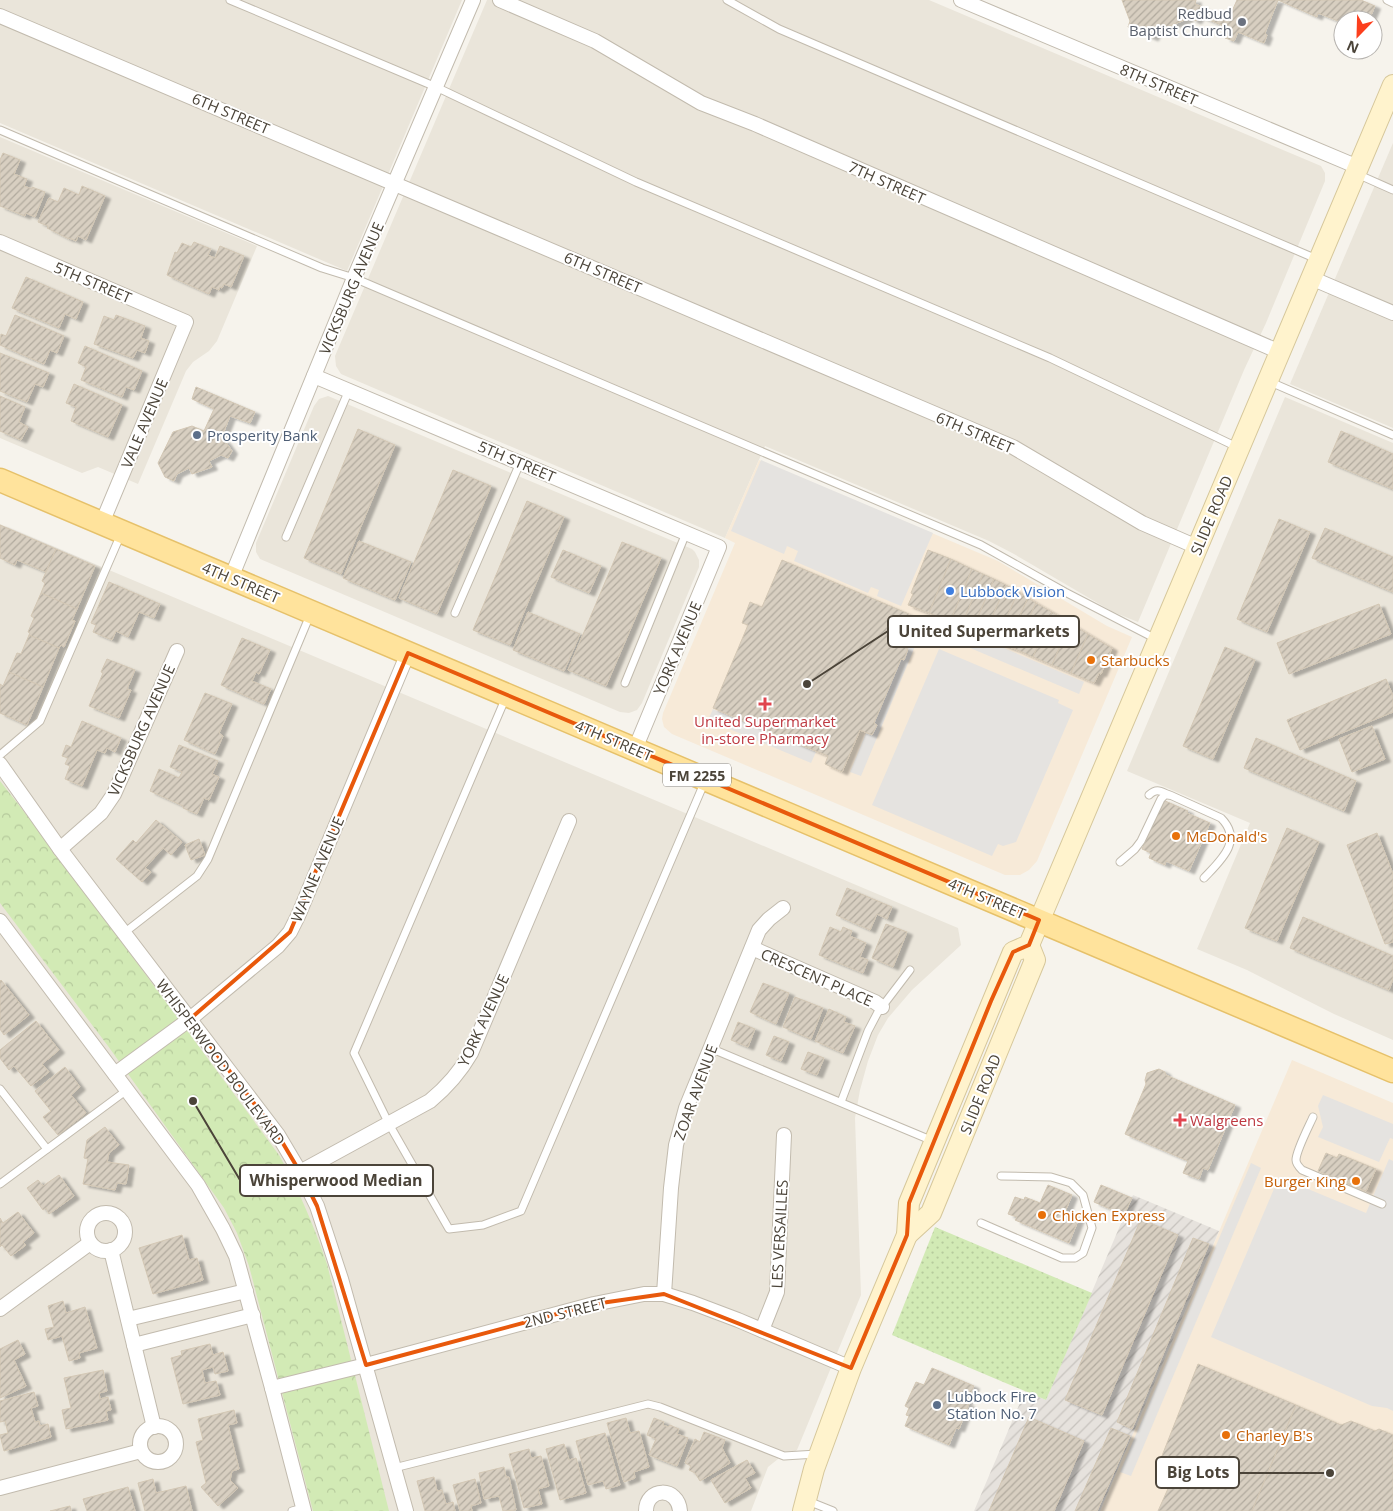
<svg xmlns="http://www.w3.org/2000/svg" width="1393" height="1511" viewBox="0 0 1393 1511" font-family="'Open Sans',sans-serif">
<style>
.residential{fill:#eae5da}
.commercial{fill:#f7ead8}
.industrial{fill:url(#industrial-furrows)}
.grass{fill:url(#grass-dots)}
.park{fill:url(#park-crowns)}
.parking{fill:#e5e3e0}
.building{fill:url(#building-hatch);stroke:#d3c7b4;filter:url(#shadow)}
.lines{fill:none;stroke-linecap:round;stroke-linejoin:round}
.lane-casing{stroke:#c2bbae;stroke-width:9}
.street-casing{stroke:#c2bbae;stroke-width:16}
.secondary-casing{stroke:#d6c79b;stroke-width:22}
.primary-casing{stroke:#e6c16a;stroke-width:25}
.lane{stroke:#fff;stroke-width:7}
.street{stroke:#fff;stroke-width:14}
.secondary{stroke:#fff3cd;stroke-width:20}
.primary{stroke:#ffe39c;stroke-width:22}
.marked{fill:none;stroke:#e8590c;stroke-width:4;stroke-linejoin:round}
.worship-dot{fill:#6b7280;stroke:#fff;stroke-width:2}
.service-dot{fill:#5c6f8a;stroke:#fff;stroke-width:2}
.shop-dot{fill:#3f7fe0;stroke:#fff;stroke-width:2}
.food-dot{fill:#e8710a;stroke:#fff;stroke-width:2}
.health-dot{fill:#e0444e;stroke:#fff;stroke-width:2}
.labels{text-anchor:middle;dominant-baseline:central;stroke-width:4;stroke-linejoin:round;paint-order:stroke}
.shield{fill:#fff;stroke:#817c74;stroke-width:1}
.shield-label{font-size:14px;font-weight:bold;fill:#4b4439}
.worship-label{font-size:15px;fill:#5b616d;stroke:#fff;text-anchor:end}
.street-label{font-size:15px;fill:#4b4439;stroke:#fff}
.service-label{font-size:15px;fill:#4e5e75;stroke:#fff;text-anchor:start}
.shop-label{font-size:15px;fill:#366cbe;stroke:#fff;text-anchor:start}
.food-label{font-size:15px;fill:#c56008;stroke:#fff;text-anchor:start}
.health-label{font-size:15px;fill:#be3a42;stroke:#fff}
.leader{fill:none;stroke:#4b4439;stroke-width:2}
.callout-dot{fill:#4b4439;stroke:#fff;stroke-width:2}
.callout{fill:#fff;stroke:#4b4439;stroke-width:2}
.callout-label{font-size:16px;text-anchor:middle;font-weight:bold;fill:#4b4439}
</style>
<defs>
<pattern id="industrial-furrows" width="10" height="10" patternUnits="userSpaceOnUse" patternTransform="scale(1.25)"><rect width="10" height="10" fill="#e6e2dd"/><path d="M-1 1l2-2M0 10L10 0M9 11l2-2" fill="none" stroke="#c7c3be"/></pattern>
<pattern id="grass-dots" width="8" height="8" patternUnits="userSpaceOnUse" patternTransform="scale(1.25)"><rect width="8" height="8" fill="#d2eab5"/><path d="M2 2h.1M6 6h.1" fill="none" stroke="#b6ca9c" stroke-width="1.8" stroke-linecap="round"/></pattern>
<pattern id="park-crowns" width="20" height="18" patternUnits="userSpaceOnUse" patternTransform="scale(1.25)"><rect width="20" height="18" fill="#d2eab5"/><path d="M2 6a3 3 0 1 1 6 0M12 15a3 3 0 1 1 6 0" fill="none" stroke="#b6ca9c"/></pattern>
<pattern id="building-hatch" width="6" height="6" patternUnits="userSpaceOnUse" patternTransform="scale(1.25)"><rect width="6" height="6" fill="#d8cfc1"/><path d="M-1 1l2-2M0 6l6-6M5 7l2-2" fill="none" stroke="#b1aa9e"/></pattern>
<filter id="shadow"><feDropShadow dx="5.5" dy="3" stdDeviation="1" flood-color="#0004"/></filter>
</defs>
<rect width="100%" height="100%" fill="#f6f3ec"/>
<!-- residential -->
<g class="residential">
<path d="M0,0H462L347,271L0,123Z"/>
<path d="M487,0H929L1321,166L1325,173V181L1266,323L1244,370L1138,622L1113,612L1014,554L989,541L765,446L725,538L341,374L336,366L335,356Z"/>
<path d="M0,137L257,246L217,341L209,351L193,362L186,371L138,484L98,467L82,473L0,438Z"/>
<path d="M1393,143V428L1290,384Z"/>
<path d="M328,396L692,549L695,552L699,560V567L642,703L637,710L629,713L620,712L260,559L256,552V543L314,406L319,399Z"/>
<path d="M1285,397L1393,443V1040L1334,1014L1247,970L1197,949L1250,823L1127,771Z"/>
<path d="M0,524L958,928L961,945L912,990L888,1018L878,1035L868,1061L860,1090L855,1118L861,1295L797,1450L794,1452H781L778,1459L768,1467L751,1511H0Z"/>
</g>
<!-- commercial -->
<g class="commercial">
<path d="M759,460L998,561L1107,626L1132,637L1037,861L1029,870L1020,875H1005L672,734L664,727L662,719L663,713L735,543L725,538Z"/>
<path d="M1292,1060L1393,1103V1511H1100Z"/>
</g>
<!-- industrial -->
<path class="industrial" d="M1133,1195L1219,1231L1100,1511H974L1025,1391L1046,1400Z"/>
<!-- grass -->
<path class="grass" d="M935,1227L1092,1293L1046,1400L892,1335Z"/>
<!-- park -->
<path class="park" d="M0,781L47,841L279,1155C299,1190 314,1226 327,1264L389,1511H313L249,1266L237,1233L224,1208L108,1046L0,903Z"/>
<!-- parking -->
<g class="parking">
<path d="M761,460L933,533L901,606L877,596L879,590L871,587L868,593L794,561L798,551L787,546L784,554L731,531Z"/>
<path d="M928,616L1084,682L1079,694L923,628Z"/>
<path d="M910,627L921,632L861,776L850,772L866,733L872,735L877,725L874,723L901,659L904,660L908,650L902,647Z"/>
<path d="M939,649L1059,700L1058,703L1073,710L1016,842L1003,846L998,844L992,856L872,805Z"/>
<path d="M713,709L816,752L811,763L708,720Z"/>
<path d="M1323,1095L1393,1124V1139L1390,1138L1379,1162L1318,1137L1323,1127L1318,1106Z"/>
<path d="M1389,1159L1393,1161V1411L1387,1408L1372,1406L1211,1337L1279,1177L1366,1213Z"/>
<path d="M1251,1163L1261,1168L1131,1476L1120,1472Z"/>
</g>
<!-- building -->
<g class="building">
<path d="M1122,0H1196L1195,4L1229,18L1237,0H1361L1375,6L1369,20H1343V23L1318,13L1317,17L1278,0L1265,33L1267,35L1264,43L1238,32L1234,41L1225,38L1229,28L1199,16L1196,21L1191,19L1193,14L1190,12L1187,19L1155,32L1153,38L1128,27L1130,21Z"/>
<path d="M3,153L20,160L14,174L27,179L24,186L32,189V187L45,192L35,217L26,213L25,216L0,206V160Z"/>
<path d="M82,186L105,196L86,240L78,236L76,241L69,238V239L47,228L48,226L38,222L49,198L58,202L64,188L79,195Z"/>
<path d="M194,242L211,249L208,255L215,258L220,246L244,256L231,287L224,284L222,288L220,287L219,290L212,287L209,294L167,275L175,252L177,253L182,243L191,247Z"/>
<path d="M26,277L83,302L76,319L65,314L59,328L12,308Z"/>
<path d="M15,315L64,336L57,353L50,350L44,364L0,345L1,334L6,336Z"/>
<path d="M116,315L145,326L141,338L149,341L145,353L137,350L133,358L94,344L104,316L114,320Z"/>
<path d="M85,346L142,371L134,390L126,387L122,397L81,380L86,367L78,363Z"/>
<path d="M0,353L49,373L43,387L35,384L27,402L0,391Z"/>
<path d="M74,384L122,405L108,437L71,421L76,407L66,403Z"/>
<path d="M196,387L255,412L250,423L230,416L221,439L225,441L232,451L228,458L221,455L209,461L212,467L192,474L189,468L177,474L174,481L165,477L158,463L173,432L192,426L204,431L214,409L192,399Z"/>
<path d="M0,396L25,407L19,422L28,427L21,440L0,431Z"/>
<path d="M358,429L395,445L341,574L304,558Z"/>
<path d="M1341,431L1393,454V489L1328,462Z"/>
<path d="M453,470L491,486L437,614L399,598Z"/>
<path d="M527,501L564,517L510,645L473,630Z"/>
<path d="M1279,519L1310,532L1267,632L1237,619Z"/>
<path d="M0,525L56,549L46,572L17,560L15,565L0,558L1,553H0Z"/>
<path d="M1325,528L1393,557V592L1312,558Z"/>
<path d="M359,541L411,562L395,600L343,578Z"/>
<path d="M622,542L661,558L606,686L568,670Z"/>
<path d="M56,549L95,566L77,609L41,593L45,583L42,581Z"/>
<path d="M563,550L601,566L589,593L551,577Z"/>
<path d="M928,550L951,559L929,613L908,605L913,594L911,593Z"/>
<path d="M951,559L972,569L950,622L929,613Z"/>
<path d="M782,560L909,614L896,644L908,649L904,660L901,659L874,723L877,725L872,735L860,730L842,772L825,764L828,756L713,708L748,625L742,623L750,602L762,607Z"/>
<path d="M972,569L983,574L961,627L950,622Z"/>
<path d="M983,574L994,579L972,631L961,627Z"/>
<path d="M994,579L1006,585L984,636L972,631Z"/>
<path d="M109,582L160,604L154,618L139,612L128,637L116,631L112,640L93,632L96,625L91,623Z"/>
<path d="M1006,585L1018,592L996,642L984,636Z"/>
<path d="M1018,592L1028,598L1006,646L996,642Z"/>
<path d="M41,593L77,609L72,620L75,621L64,647L61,645L59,648L29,635L30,633L28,632L34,618L31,616Z"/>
<path d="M1028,598L1036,603L1015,649L1006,646Z"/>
<path d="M1036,603L1052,612L1033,657L1015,649Z"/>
<path d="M1379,604L1391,634L1289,674L1277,643Z"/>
<path d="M528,612L580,634L564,671L513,650Z"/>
<path d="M1052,612L1070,623L1052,665L1033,657Z"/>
<path d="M1070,623L1088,634L1071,673L1052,665Z"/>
<path d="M1088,634L1112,648L1101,674L1099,673L1094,683L1071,673Z"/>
<path d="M29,635L59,648L43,687L9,672L17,653L21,654Z"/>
<path d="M242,638L270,650L259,674L256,672L252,681L271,689L264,704L221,685Z"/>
<path d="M1225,647L1255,660L1213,759L1183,746Z"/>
<path d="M107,659L135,670L127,689L131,690L119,718L89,706L103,673L101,672Z"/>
<path d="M9,672L43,687L27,725L0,713V684L3,686Z"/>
<path d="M1386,679L1393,696V712L1300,750L1287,720Z"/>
<path d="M205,693L232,704L219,733L223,736L215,754L184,740Z"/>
<path d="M82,721L121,738L115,752L107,748L105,753L97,750L82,786L65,779L70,766L65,764L68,758L62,756L66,745L71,747Z"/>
<path d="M1372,726L1385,759L1352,772L1339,739Z"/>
<path d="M1256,738L1356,781L1344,811L1244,768Z"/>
<path d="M179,745L218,761L212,774L219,777L209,800L204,798L197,814L183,808V806L150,791L159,769L179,778L182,772L170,767Z"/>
<path d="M1163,800L1188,811L1187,813L1210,823L1189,871L1166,861L1165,865L1149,858L1151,853L1142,849Z"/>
<path d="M156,820L182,842L171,855L163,848L145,868L151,872L142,882L116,859L133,840L136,843Z"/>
<path d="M1287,828L1319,842L1277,941L1245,928Z"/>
<path d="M1377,833L1393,874V942L1385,944L1347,845Z"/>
<path d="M199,839L205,855L191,860L185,845Z"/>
<path d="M847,888L892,907L887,919L877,914L870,930L836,915Z"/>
<path d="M1303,917L1393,956V979L1389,990L1290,948Z"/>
<path d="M886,924L907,932L893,967L872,958Z"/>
<path d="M830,927L841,932L843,927L852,931L850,936L866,943L860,957L868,960L863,973L819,955Z"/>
<path d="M1,980L29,1015L4,1035L0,1029V981Z"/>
<path d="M763,983L789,993L776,1024L750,1012Z"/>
<path d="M795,997L823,1008L811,1039L783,1027Z"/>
<path d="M829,1009L846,1017L844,1022L855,1026L843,1053L815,1041Z"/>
<path d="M36,1021L59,1050L42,1064L49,1072L31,1086L14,1066L9,1070L0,1058V1050Z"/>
<path d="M738,1022L755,1029L748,1047L731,1040Z"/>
<path d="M774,1036L789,1042L781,1061L766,1055Z"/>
<path d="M808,1052L824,1058L817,1075L801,1069Z"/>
<path d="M65,1067L80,1087L71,1095L86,1113L58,1135L43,1117L51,1111L35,1091Z"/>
<path d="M1159,1069L1165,1072L1166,1075L1235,1105L1208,1170L1203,1168L1199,1179L1183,1173L1188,1161L1125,1134L1146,1084L1145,1080L1147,1073Z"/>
<path d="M105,1127L119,1145L109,1153L107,1162L129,1165L126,1184L117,1183L115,1190L83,1184L88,1159L84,1158L87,1140Z"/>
<path d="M1326,1153L1337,1158L1339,1154L1376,1169L1366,1191L1318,1171Z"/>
<path d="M59,1175L74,1196L49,1214L46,1208L43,1210L27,1188L38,1180L43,1186Z"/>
<path d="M1048,1185L1072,1195L1065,1212L1079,1218L1069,1243L1015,1220L1017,1217L1008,1214L1015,1197L1024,1200L1025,1197L1040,1203Z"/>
<path d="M1101,1185L1132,1198L1124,1215L1094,1202Z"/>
<path d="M18,1212L34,1233L23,1242L26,1245L11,1256L2,1245L0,1247V1218L3,1223Z"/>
<path d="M1141,1219L1178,1235L1102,1415L1065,1400Z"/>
<path d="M182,1235L189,1260L197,1258L203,1280L153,1294L139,1248Z"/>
<path d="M1193,1238L1209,1244L1132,1429L1117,1422Z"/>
<path d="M63,1301L66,1313L85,1307L97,1348L79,1353L80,1358L69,1361L62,1336L48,1340L45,1329L54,1327L48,1306Z"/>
<path d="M18,1340L25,1354L14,1360L26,1386L0,1398V1349Z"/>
<path d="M210,1344L213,1355L223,1352L228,1371L215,1374L213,1367L202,1370L205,1383L216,1381L220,1395L183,1404L171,1358L182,1355L181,1351Z"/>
<path d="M1198,1364L1296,1405L1252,1511H1158L1175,1473L1158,1466Z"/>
<path d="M932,1368L974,1386L966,1403L969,1404L959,1429L956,1428L949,1445L905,1426L909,1416L906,1415L909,1408L905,1406L916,1382L924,1385Z"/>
<path d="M103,1370L107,1391L99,1393L100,1399L108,1397L111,1410L106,1411L108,1420L66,1429L62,1410L71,1408L64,1378Z"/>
<path d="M34,1392L38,1406L31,1408L35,1422L39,1421L40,1426L48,1424L51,1437L4,1451L0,1435L8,1433L5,1421L0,1422V1401Z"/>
<path d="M1296,1405L1341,1425L1351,1421L1375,1431L1379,1429L1393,1435V1511H1252Z"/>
<path d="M234,1410L237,1423L228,1425L239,1469L232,1471L230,1480L238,1488L218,1506L201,1487L206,1483L196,1442L203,1440L198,1419Z"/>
<path d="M1029,1417L1084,1441L1054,1511H989Z"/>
<path d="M626,1418L630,1433L639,1431L649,1467L634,1472L635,1478L624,1482L607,1423Z"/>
<path d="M654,1418L664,1422L663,1425L668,1427L670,1425L679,1429L677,1434L688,1438L677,1466L649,1455L656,1439L647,1435Z"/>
<path d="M1111,1428L1130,1436L1097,1511H1075Z"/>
<path d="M704,1432L725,1440L722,1448L730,1463L700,1481L695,1473L689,1470L691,1466L685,1463L695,1439L700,1442Z"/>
<path d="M605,1433L620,1485L606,1489L603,1481L588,1485L576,1441Z"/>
<path d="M564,1444L569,1460L576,1458L586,1493L560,1500L546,1449Z"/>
<path d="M529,1449L531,1458L541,1456L549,1486L538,1489L542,1504L524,1508L509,1454Z"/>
<path d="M747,1460L755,1473L745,1478L751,1488L725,1503L711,1480Z"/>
<path d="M504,1467L506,1477H509L516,1510L503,1511L499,1496L484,1499L479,1473Z"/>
<path d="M434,1477L437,1491L442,1490L446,1504L453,1502L455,1511H425L417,1481Z"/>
<path d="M153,1479L156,1493L186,1486L192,1511H145L138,1483Z"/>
<path d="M475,1479L481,1503L471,1506L472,1511H460L453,1485Z"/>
<path d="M128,1487L135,1511H87L83,1499Z"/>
<path d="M70,1506L71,1511H50Z"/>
</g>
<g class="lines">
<!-- lane casing -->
<g class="lane-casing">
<g id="lane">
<path d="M230,0L436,87L636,182L1050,358L1237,447"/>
<path d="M727,0L779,29L1319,260"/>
<path d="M1387,0L1393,3"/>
<path d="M0,130L322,268L354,278L981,545L1065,592L1158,640"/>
<path d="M1357,174L1393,190"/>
<path d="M1268,381L1393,435"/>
<path d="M286,537L349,390"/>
<path d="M455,613L520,463"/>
<path d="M625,683L686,533"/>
<path d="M506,697L354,1053L389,1124L449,1229L483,1225L521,1211L705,781"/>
<path d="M0,755L40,721L121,534"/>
<path d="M1149,795C1157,788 1160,791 1169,795"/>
<path d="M1120,862L1135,849L1141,841L1161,799L1165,795H1170L1221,818C1244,841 1220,861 1204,878"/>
<path d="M124,933L197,876L208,859L310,615"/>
<path d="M710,1048L933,1141"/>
<path d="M0,1089L47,1149"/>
<path d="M841,1102L868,1031L878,1012L910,970"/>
<path d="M1313,1117C1309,1126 1296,1151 1296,1160C1296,1164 1299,1167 1302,1170L1382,1204"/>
<path d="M0,1184L127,1090"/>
<path d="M981,1223L1062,1258H1075L1083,1253L1092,1228L1083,1195L1071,1183L1051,1177L1001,1176"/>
<path d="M394,1468L648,1404L660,1407L784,1456L817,1454"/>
<path d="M808,1501L833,1511"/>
<path d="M292,1511L303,1508"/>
</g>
</g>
<!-- street casing -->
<g class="street-casing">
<g id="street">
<path d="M500,0L595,41L701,103L755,124L1280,352"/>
<path d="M961,0L1358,167"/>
<path d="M0,16L1013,447L1142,523L1197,547"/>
<path d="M0,242L186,322L102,523"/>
<path d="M1311,278L1393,313"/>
<path d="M314,376L719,547L635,749"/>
<path d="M231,578L354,278L473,0"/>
<path d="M0,764L60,849L278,1135L300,1172L317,1206L341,1279L406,1511"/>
<path d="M60,849L101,813L114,794L177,651"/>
<path d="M0,921L198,1185L223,1229L236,1256L272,1388L304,1511"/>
<path d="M752,948L875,1002L882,1007"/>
<path d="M115,1074L190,1019L278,946L290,932L298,916L408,653"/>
<path d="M300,1172L430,1101C447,1087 460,1072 471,1053L569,821"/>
<circle cx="106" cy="1232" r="19"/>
<path d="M111,1250L154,1427"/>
<path d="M664,1294L671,1188L676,1145L686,1108L759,930L769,919L783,908"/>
<path d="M0,1309L90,1243"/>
<path d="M128,1319L246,1291"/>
<path d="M762,1330L777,1292L784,1135"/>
<path d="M134,1345L253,1315"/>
<path d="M272,1388L366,1365L594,1304L644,1294H664L693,1303L738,1320L851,1368"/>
<circle cx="158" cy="1444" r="18"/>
<path d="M0,1488L141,1451"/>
<path d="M646,1511C646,1487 678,1486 680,1511"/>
</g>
</g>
<!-- secondary casing -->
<g class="secondary-casing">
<g id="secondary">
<path d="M907,1235L931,1213L1035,960L1029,945"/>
<path d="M803,1511L814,1469L851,1368L907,1235L909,1203L1013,952L1029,945L1393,85"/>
</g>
</g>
<!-- primary casing -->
<g class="primary-casing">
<path id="primary" d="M0,480L1393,1071"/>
</g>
<!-- lane -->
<use href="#lane" class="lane"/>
<!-- street -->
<use href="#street" class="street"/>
<!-- secondary -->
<use href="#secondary" class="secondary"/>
<!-- primary -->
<use href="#primary" class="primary"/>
</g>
<!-- marked area -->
<path class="marked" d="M408,653L1039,920L1029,945L1013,952L991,1001L909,1203L907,1235L851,1368L664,1294L594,1304L366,1365L317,1206L300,1172L278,1135L190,1019L290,932Z"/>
<!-- markers -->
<circle class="worship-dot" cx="1242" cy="22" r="5"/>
<g class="service-dot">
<circle cx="197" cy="435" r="5"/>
<circle cx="937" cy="1405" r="5"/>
</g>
<circle class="shop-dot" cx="950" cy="591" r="5"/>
<g class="food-dot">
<circle cx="1091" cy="660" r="5"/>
<circle cx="1176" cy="836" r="5"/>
<circle cx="1356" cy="1181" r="5"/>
<circle cx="1042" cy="1215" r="5"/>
<circle cx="1226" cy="1435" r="5"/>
</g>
<g class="health-dot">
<path d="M762.5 696.5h5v5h5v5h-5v5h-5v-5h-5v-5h5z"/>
<path d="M1177.5 1112.5h5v5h5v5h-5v5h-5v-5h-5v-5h5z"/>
</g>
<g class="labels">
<!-- shield labels -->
<rect class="shield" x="663" y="763.5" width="68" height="23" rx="4"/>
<g class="shield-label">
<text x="697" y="775">FM 2255</text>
</g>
<!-- worship labels -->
<g class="worship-label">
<text x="1232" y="13">Redbud<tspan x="1232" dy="17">Baptist Church</tspan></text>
</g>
<!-- street labels -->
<g class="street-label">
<text transform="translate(1159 84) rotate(23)">8TH STREET</text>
<text transform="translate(231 113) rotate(23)">6TH STREET</text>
<text transform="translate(887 182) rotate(24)">7TH STREET</text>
<text transform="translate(603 272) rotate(23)">6TH STREET</text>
<text transform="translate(93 282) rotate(23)">5TH STREET</text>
<text transform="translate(351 288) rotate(-67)">VICKSBURG AVENUE</text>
<text transform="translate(144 423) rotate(-67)">VALE AVENUE</text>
<text transform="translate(975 432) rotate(23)">6TH STREET</text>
<text transform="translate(517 461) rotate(23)">5TH STREET</text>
<text transform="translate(1211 515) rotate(-67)">SLIDE ROAD</text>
<text transform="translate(241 582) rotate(23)">4TH STREET</text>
<text transform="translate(677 648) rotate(-67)">YORK AVENUE</text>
<text transform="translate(141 730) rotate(-66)">VICKSBURG AVENUE</text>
<text transform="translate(614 740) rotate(23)">4TH STREET</text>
<text transform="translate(317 869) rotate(-67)">WAYNE AVENUE</text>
<text transform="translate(987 898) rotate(23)">4TH STREET</text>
<text transform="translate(817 977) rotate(24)">CRESCENT PLACE</text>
<text transform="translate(483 1020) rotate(-65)">YORK AVENUE</text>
<text transform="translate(221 1062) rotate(53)">WHISPERWOOD BOULEVARD</text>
<text transform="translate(695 1092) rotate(-70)">ZOAR AVENUE</text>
<text transform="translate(980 1094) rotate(-68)">SLIDE ROAD</text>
<text transform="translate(779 1234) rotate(-87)">LES VERSAILLES</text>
<text transform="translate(565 1312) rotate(-14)">2ND STREET</text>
</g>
<!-- service labels -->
<g class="service-label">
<text x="207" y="435">Prosperity Bank</text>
<text x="947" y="1396">Lubbock Fire<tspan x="947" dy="17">Station No. 7</tspan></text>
</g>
<!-- shop labels -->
<g class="shop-label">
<text x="960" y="591">Lubbock Vision</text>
</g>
<!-- food labels -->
<g class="food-label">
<text x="1101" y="660">Starbucks</text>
<text x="1186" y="836">McDonald's</text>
<text x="1346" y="1181" text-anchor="end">Burger King</text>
<text x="1052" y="1215">Chicken Express</text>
<text x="1236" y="1435">Charley B's</text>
</g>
<!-- health labels -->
<g class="health-label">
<text x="765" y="721">United Supermarket<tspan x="765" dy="17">in-store Pharmacy</tspan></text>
<text x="1190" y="1120" text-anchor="start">Walgreens</text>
</g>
</g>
<!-- callouts -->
<path class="leader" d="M807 684L888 631M193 1101L240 1180M1330 1473L1239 1473"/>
<g class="callout-dot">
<circle cx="807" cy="684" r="5"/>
<circle cx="193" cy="1101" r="5"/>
<circle cx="1330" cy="1473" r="5"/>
</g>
<g class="callout">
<rect x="888" y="616" width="191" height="31" rx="5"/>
<rect x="240" y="1165" width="193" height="31" rx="5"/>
<rect x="1156" y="1457" width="83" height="31" rx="5"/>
</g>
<g class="callout-label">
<text x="984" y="637">United Supermarkets</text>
<text x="336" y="1186">Whisperwood Median</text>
<text x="1198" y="1478">Big Lots</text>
</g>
<!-- north arrow -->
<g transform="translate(1358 35) rotate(203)"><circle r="24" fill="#ffffff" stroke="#b7b4b0"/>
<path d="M0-4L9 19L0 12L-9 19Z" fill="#fc3f1d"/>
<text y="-8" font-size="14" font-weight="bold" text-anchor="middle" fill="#4b4439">N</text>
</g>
</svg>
